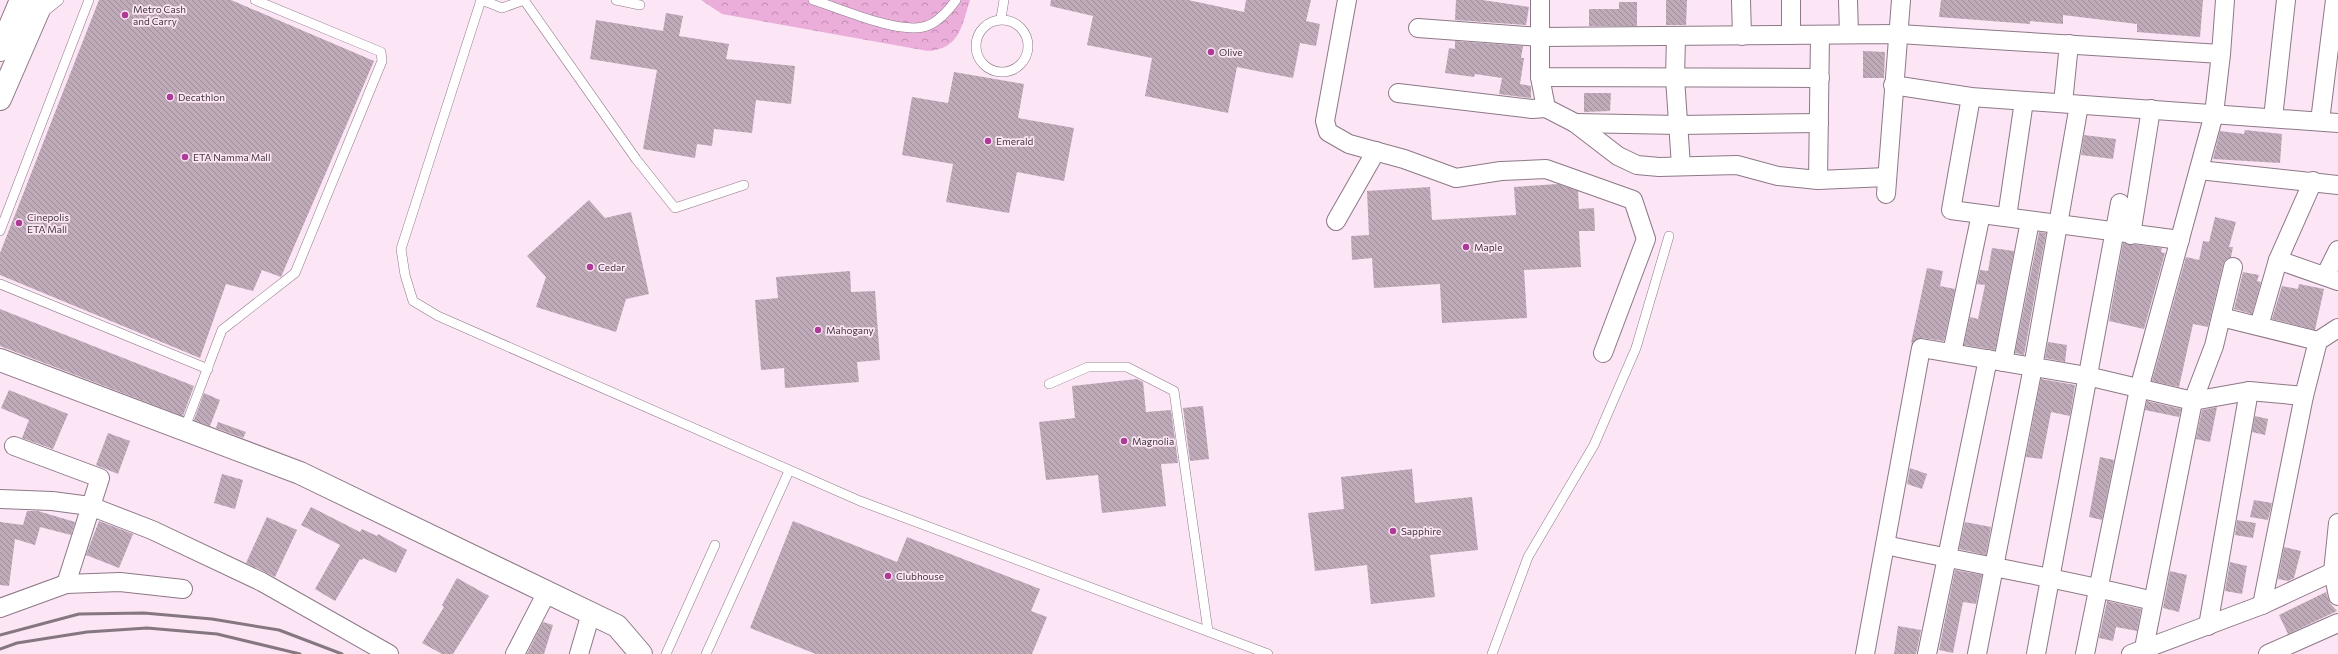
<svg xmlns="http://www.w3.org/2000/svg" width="2338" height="654" viewBox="0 0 2338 654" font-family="Commissioner,sans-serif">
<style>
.park{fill:url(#park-crowns)}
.building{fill:url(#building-back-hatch)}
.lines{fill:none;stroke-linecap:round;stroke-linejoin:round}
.service-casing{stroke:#8d7887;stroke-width:10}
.minor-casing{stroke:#8d7887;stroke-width:20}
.tertiary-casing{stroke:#8d7887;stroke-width:24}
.primary-casing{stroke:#8d7887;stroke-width:24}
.service{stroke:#fff;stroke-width:9}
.minor{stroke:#fff;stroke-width:18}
.tertiary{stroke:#fff;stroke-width:22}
.primary{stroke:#fff;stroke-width:22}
.rail{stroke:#857781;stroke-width:3}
.poi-dot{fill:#ac3a96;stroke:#fce5f5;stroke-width:1.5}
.labels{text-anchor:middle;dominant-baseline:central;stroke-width:3.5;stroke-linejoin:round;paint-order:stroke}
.poi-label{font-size:10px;fill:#40373e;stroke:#fce5f5;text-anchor:start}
</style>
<defs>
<pattern id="park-crowns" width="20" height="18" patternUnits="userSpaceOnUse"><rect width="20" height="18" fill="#ebaedb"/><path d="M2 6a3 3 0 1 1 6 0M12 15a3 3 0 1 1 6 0" fill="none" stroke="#c08eb3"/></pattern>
<pattern id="building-back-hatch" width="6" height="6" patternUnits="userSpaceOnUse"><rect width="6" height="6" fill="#bfaab9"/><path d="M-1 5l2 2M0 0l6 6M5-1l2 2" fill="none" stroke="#9d8b98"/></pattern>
</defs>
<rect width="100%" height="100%" fill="#fce5f5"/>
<!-- park -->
<path class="park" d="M701,0H970C962,25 960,49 928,51L722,14Z"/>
<!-- building -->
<g class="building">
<path d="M99,0H231L374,61L281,277L262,270L253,291L226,284L200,358L0,275V253Z"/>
<path d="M1051,0H1188L1244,12L1246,0H1311L1306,21L1320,24L1316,46L1300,43L1293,78L1237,67L1228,113L1145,96L1152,58L1087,45L1093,16L1050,6Z"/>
<path d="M1456,0H1482L1529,7L1526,25L1455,20Z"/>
<path d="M1666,0H1687L1686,25H1666Z"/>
<path d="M1941,0H2203L2200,37L2137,32V24L2063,15V24L2030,21V24L1939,17Z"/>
<path d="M1619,2H1637V26H1589V9H1619Z"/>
<path d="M666,13L683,16L679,36L729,44L726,59L795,66L791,104L756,100L752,133L714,129L712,146L697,144L695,158L643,149L657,70L590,59L596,20L663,31Z"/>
<path d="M1455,41L1523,46L1521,58H1524L1520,84L1531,86V98L1499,94L1502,78L1475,74L1474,77L1445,73L1449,48L1455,49Z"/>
<path d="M1863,51L1885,52L1884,78H1863Z"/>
<path d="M954,72L1024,84L1018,118L1074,128L1064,181L1017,172L1009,213L946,202L953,164L902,155L912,97L948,103Z"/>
<path d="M1584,93H1611L1610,111L1584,112Z"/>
<path d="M2245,130L2282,134L2280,163L2213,159L2220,131L2244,134Z"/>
<path d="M2084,135L2116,139L2113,159L2081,155Z"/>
<path d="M1558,184L1578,191L1579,209L1594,208L1595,231H1579L1581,267L1524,270L1527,318L1442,323L1440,284L1374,288L1372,258L1352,260L1351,236L1369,235L1367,191L1430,187L1432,220L1516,215L1514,187Z"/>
<path d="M589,200L605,218L631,212L649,294L626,299L616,332L536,307L546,277L527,256Z"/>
<path d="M2215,217L2236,222L2229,247H2233L2231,257L2226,260L2223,265L2208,327L2193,324L2179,387L2152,381L2186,257L2199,260L2203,241L2209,242Z"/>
<path d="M2039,232L2046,233L2024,355L2015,353Z"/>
<path d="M2123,243L2162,248L2161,252L2165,253L2144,329L2109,321Z"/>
<path d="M1992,248L2014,251L1995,350L1964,345L1970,317L1978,319L1985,285L1977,284L1980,270L1988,271Z"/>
<path d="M1927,268L1943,271L1940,286L1955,289L1944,341L1922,338L1911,343Z"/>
<path d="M850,271L851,292L875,291L880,360L857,362L859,382L785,388L784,368L761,370L755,300L778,298L776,277Z"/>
<path d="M2243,272L2259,275L2257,281L2261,282L2252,314L2234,309Z"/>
<path d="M2299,284L2324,289L2315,330L2272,319L2282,286L2298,289Z"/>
<path d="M0,309L194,386L183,416L0,346Z"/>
<path d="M2048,342L2067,345L2065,362L2045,358Z"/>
<path d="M1137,379L1143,382L1146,412L1171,410L1178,463L1161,464L1166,506L1102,513L1098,475L1046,480L1039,422L1075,418L1072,386Z"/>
<path d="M2041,379L2075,385L2070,416L2051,412L2042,459L2026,457Z"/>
<path d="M9,390L68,414L53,449L22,438L29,420L1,408Z"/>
<path d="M204,393L220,400L210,426L194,420Z"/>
<path d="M2147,401L2181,409L2179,417L2145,410Z"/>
<path d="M1203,406L1209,459L1190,461L1183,408Z"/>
<path d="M2217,407L2210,442L2196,439L2202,410Z"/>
<path d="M2255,416L2268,419L2265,435L2252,432Z"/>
<path d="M218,422L246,432L243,438L216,428Z"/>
<path d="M108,433L130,441L118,474L96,465Z"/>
<path d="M2100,457L2114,460L2102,520L2089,517Z"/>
<path d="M1910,468L1927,474L1922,489L1907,484Z"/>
<path d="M1412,469L1415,503L1472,497L1478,550L1430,555L1435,597L1371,604L1367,565L1315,571L1308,513L1344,509L1341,477Z"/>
<path d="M222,474L243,480L235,509L214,503Z"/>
<path d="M2254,500L2272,503L2268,520L2250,517Z"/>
<path d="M311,507L360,532L362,529L377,536L378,534L407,550L396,573L363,558L362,560L360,559L335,601L315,589L340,545L301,525Z"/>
<path d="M27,511H38L75,522L71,535L40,527L35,545L15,539L9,586L0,585V522L23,525Z"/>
<path d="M267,517L297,530L275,577L246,563Z"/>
<path d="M2237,520L2256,523L2253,538L2235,535Z"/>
<path d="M99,521L133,534L119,568L86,555Z"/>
<path d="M793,521L897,562L907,537L1040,589L1031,611L1047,617L1032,654H816L750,628Z"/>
<path d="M1965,522L1991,527L1986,555L1959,549Z"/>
<path d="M2284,547L2301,551L2294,578L2288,581L2278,579Z"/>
<path d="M2230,562L2247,566L2242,594L2225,591Z"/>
<path d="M1955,570L1982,575L1976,604L1963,602L1953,653L1939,650Z"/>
<path d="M2170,571L2187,575L2179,612L2163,608Z"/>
<path d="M457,578L489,596L453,654H442L422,643L444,607L442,605Z"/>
<path d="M2326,592L2330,603L2337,611L2288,634L2279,615Z"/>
<path d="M2107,601L2141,609L2137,631L2116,627L2113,641L2099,638Z"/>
<path d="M543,622L553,625L544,654H527Z"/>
<path d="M1898,626L1921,630L1916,654H1894Z"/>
</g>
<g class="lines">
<!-- service casing -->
<g class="service-casing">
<g id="service">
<path d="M481,0L401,249L405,275L413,301L438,316L860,501L1268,654"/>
<path d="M482,0L502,8L524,0"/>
<path d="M524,0L636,159L675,208L744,185"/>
<path d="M616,0L640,5"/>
<path d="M813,0C842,9 895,33 923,27C937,24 948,11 956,0"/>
<path d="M44,12L59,0"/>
<path d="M1001,18L1004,0"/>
<circle cx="1002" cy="46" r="26"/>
<path d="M0,231L89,0"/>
<path d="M0,284L208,369"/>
<path d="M1049,384L1088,367H1127L1174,391L1208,631"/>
<path d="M184,430L222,330L295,273L382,61L381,52L255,0"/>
<path d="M666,654L715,545"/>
<path d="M706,654L789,471"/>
<path d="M1492,654L1528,557L1594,445L1636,348L1669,236"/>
</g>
</g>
<!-- minor casing -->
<g class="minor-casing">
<g id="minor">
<path d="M1347,0L1325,121L1328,132L1349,144L1404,159L1456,178L1501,171L1546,169L1633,200L1646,239L1603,353"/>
<path d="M1540,0V77L1820,78"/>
<path d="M1741,0L1742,36"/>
<path d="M1791,0V35"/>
<path d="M1848,0L1849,34"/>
<path d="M1418,28L1540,37L1899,34L2221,54L2214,114L2139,389L2085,654"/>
<path d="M1676,37L1675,78L1681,166"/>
<path d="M2221,54L2225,0"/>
<path d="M1540,77L1546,108L1575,123L1618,156L1637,165L1659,167L1737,165L1778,176L1818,180L1887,177"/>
<path d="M1893,85L1971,97L2338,123"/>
<path d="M1398,93L1532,109L1546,108"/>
<path d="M1971,97L1951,210L2180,240"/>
<path d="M2063,103L2069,44"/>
<path d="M2273,118L2286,0"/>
<path d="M2320,121L2335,0"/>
<path d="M1575,123L1679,125L1819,123"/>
<path d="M2199,170L2338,185"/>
<path d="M1818,180L1820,35"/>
<path d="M1886,194L1901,0"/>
<path d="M2007,217L2024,101"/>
<path d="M1336,221L1376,151"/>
<path d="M2131,235L2151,109"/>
<path d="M2278,260L2338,281"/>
<path d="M2325,276L2338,250"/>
<path d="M2221,317L2318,341"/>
<path d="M2259,326L2278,260L2313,181"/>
<path d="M1952,353L1981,214"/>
<path d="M2003,362L2030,221"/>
<path d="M14,446L100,478L66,584"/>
<path d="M0,499L52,501L90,506L152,530L262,582L389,654"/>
<path d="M2338,523L2333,572L2338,596"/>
<path d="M1885,545C1974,564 2065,579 2153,601"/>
<path d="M2262,605L2304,396"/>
<path d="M0,608L66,584L120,582L183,589"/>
<path d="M2208,626L2249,391"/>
<path d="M515,654L547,592"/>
<path d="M579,654L591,613"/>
<path d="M1865,654L1921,348L2087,376L2193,401L2249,391L2304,396L2318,341L2338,328"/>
<path d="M1927,654L1988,359"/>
<path d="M1977,654L2033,367L2079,105"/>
<path d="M2036,654L2120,203"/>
<path d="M2131,654L2262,605L2333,572"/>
<path d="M2147,654L2144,648L2193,401L2214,346L2233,267"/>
<path d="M2268,654L2338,623"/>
</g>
</g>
<!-- tertiary casing -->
<g class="tertiary-casing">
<path id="tertiary" d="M0,360L300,473L617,626L641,654"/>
</g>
<!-- primary casing -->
<g class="primary-casing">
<g id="primary">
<path d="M0,50L21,0"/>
<path d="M0,99L43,0"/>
</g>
</g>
<!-- service -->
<use href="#service" class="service"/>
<!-- minor -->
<use href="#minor" class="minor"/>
<!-- tertiary -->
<use href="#tertiary" class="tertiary"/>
<!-- primary -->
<use href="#primary" class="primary"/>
<!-- rail -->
<g class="rail">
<path d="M0,635L79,614L144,613L212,619L279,630L342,654"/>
<path d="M0,649L17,643L87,632L147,628L217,634L300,654"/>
</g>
</g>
<!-- markers -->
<g class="poi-dot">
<circle cx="125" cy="15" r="4"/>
<circle cx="1211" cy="52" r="4"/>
<circle cx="170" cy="97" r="4"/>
<circle cx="988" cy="141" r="4"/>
<circle cx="185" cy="157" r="4"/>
<circle cx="19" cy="223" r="4"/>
<circle cx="1466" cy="247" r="4"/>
<circle cx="590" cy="267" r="4"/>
<circle cx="818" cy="330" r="4"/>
<circle cx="1124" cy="441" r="4"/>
<circle cx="1393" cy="531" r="4"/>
<circle cx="888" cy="576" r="4"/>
</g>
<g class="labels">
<!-- poi labels -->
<g class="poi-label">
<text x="133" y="9">Metro Cash<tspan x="133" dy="12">and Carry</tspan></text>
<text x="1219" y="52">Olive</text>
<text x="178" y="97">Decathlon</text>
<text x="996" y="141">Emerald</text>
<text x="193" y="157">ETA Namma Mall</text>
<text x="27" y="217">Cinepolis<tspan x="27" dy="12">ETA Mall</tspan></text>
<text x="1474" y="247">Maple</text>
<text x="598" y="267">Cedar</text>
<text x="826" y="330">Mahogany</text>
<text x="1132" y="441">Magnolia</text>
<text x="1401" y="531">Sapphire</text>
<text x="896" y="576">Clubhouse</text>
</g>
</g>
</svg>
